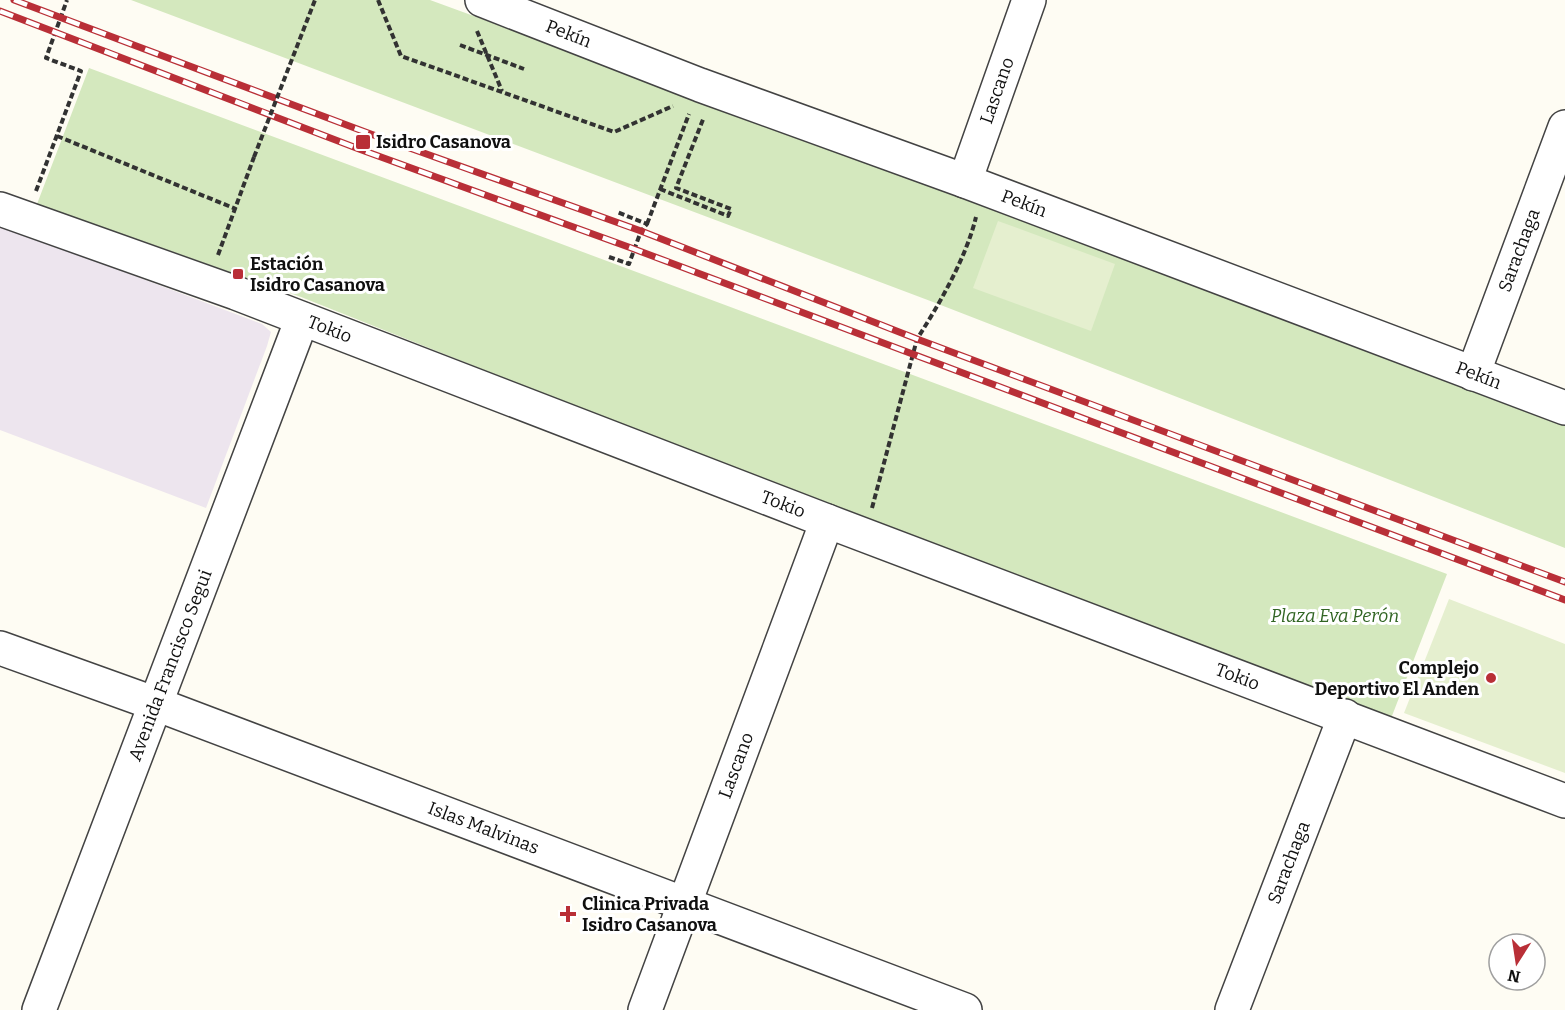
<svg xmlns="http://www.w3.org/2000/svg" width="1565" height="1010" viewBox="0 0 1565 1010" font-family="Bitter,serif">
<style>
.industrial{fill:#ede5ee}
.green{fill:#d4e8be}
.pitch{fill:#e5efcf}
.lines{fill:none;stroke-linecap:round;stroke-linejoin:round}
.minor-casing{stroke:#434343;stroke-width:36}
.path{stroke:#323232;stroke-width:4;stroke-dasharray:6 3;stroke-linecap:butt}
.minor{stroke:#fff;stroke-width:33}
.rail-casing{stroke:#b92f37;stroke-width:7}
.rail{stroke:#fff;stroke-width:4.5;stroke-dasharray:14;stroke-linecap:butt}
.path-bridge{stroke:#323232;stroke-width:4;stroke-dasharray:6 3;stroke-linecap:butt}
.poi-dot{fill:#b92f37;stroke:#fff;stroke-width:2}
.labels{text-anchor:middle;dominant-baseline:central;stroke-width:6;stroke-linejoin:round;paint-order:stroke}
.street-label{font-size:18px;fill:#101010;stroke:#fff}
.poi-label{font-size:18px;font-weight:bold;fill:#101010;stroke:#fff;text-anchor:start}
.park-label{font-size:18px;font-style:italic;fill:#316523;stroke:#fff}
</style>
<rect width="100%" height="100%" fill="#fefcf3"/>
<!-- industrial -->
<path class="industrial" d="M0,225L262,324L271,332L267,346L206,508L0,430Z"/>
<!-- green -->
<g class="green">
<path d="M131,0H430L968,196L1565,421V548L933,302Z"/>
<path d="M89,68L1447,574L1390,721L835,510L301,297L37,204Z"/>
</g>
<!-- pitch -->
<g class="pitch">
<path d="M998,221L1115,264L1091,331L973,288Z"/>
<path d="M1449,599L1565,644V773L1404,713Z"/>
</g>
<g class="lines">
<!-- minor casing -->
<g class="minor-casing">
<g id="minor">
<path id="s1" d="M482,0L700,85L965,181L1565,408"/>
<path id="s2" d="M965,181L1029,0"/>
<path id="s3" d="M0,209L236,293L827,521L1565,801"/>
<path id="s4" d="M1473,374L1565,127"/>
<path id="s5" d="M0,648L156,704L965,1010"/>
<path id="s6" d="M39,1010L302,319"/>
<path id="s7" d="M645,1010L827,521"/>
<path id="s8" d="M1232,1010L1345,716"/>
</g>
</g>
<!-- path -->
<g class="path">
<path d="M378,0L401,56L614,132L673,106"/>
<path d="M477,31L502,91"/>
<path d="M460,45L524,69"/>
<path d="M57,136L236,209"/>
<path d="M660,189L728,216L731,209L676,188L704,117"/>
<path d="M36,191L81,71L46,58L67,0"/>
<path d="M647,224L689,114"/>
<path d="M218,255L254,157"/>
<path d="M609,257L629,264L641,231L647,224L617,212"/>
<path d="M872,508L917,339C940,303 966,258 976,217"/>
</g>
<!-- minor -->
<use href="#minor" class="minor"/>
<!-- rail casing -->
<g class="rail-casing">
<g id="rail">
<path d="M14,0L368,133L641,231L917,339L1565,582"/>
<path d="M0,11L359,149L634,249L1565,600"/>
</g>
</g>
<!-- rail -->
<use href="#rail" class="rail"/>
<!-- path-bridge -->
<path class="path-bridge" d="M254,157L315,0"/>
</g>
<!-- markers -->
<g class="poi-dot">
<rect x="355" y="134" width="16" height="16" rx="3"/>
<rect x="232" y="268" width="12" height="12" rx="3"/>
<circle cx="1491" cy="678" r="6"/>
<path d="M565 905h6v6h6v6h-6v6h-6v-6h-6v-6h6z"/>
</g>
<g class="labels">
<!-- street labels -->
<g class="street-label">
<text stroke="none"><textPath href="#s1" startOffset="93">Pekín</textPath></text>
<text stroke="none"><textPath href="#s2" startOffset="96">Lascano</textPath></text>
<text stroke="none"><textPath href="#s1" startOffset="579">Pekín</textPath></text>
<text stroke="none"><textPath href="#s4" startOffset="132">Sarachaga</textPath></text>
<text stroke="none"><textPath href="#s3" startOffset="351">Tokio</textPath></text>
<text stroke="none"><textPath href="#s1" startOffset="1065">Pekín</textPath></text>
<text stroke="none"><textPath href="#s3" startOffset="837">Tokio</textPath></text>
<text stroke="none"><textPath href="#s6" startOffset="369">Avenida Francisco Segui</textPath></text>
<text stroke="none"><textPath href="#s3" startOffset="1323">Tokio</textPath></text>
<text stroke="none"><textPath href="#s7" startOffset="261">Lascano</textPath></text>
<text stroke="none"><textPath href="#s5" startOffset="516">Islas Malvinas</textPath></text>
<text stroke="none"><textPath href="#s8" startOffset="158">Sarachaga</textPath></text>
</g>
<!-- poi labels -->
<g class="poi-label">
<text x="376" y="142">Isidro Casanova</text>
<text x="250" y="264">Estación<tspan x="250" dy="21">Isidro Casanova</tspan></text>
<text x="1479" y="668" text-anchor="end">Complejo<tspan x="1479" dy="21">Deportivo El Anden</tspan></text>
<text x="582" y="904">Clinica Privada<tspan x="582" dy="21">Isidro Casanova</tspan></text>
</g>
<!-- park labels -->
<g class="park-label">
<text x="1335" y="616">Plaza Eva Perón</text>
</g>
</g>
<!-- north arrow -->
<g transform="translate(1517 962) rotate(192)"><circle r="28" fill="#ffffff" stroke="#9f9f9f" stroke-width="1.5"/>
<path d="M0-4.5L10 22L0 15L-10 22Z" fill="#b92f37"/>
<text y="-9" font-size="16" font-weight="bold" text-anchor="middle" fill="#101010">N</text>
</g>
</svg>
